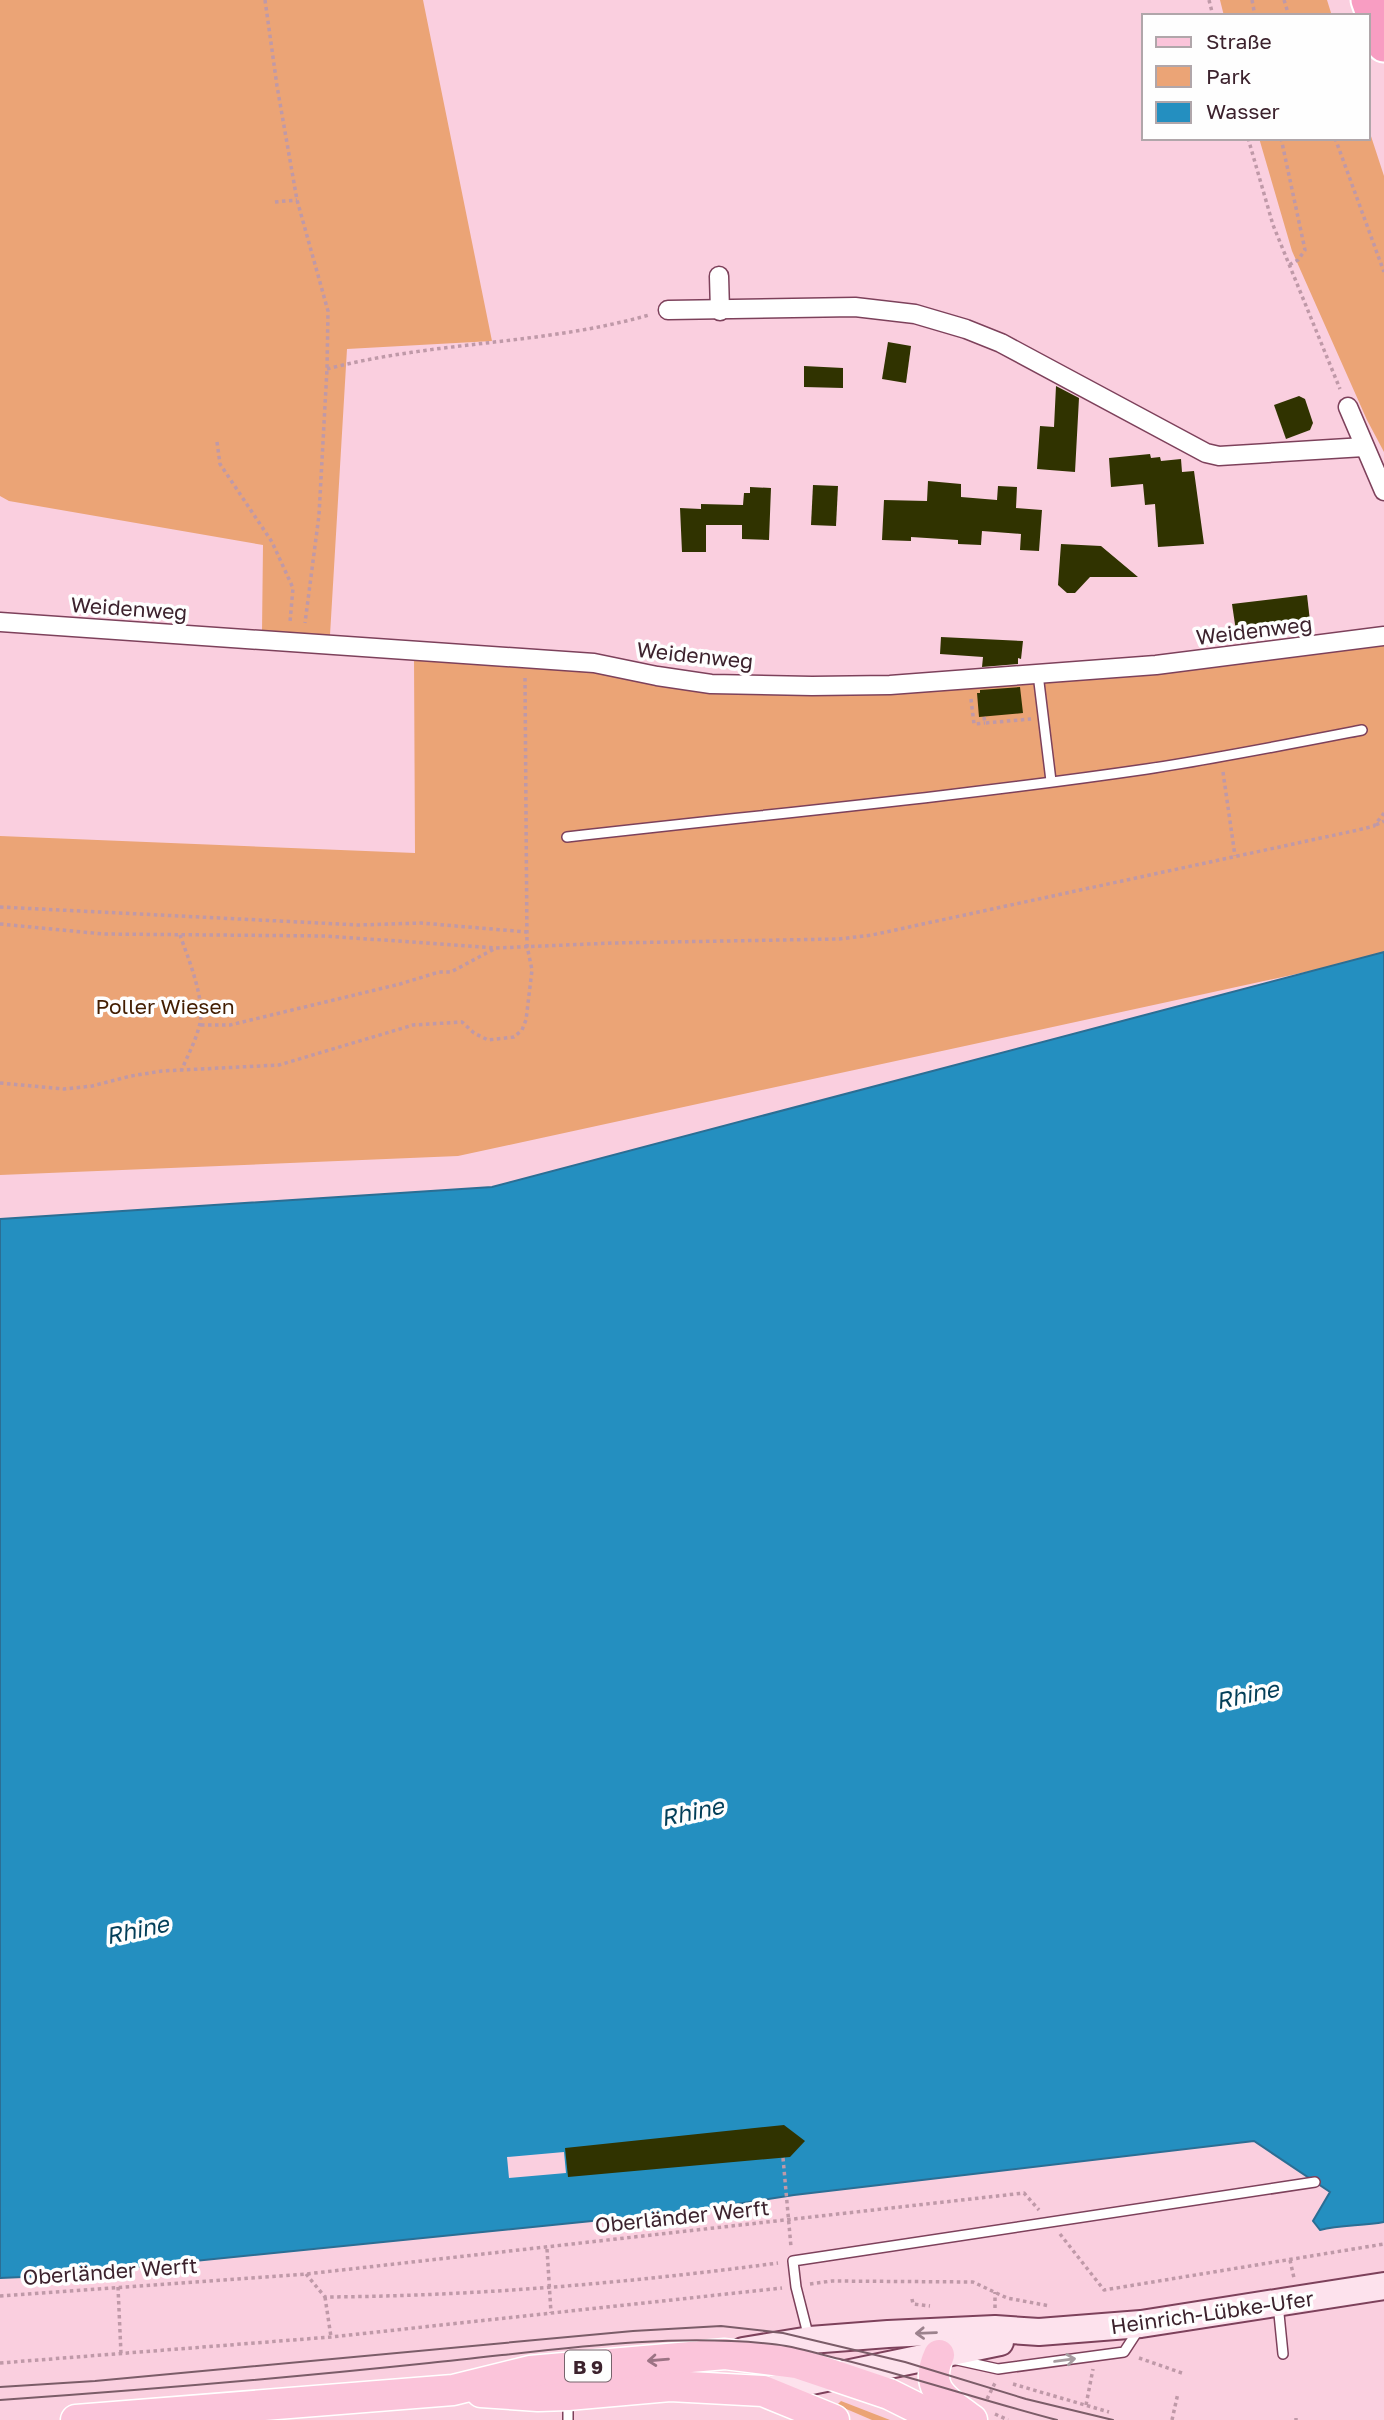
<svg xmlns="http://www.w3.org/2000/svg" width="1384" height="2420" viewBox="0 0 1384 2420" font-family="'Golos Text',sans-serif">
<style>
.green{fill:#eba476}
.water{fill:#248fc0;stroke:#2b6e94;stroke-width:2}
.pier{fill:#facfdf}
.building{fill:#303300}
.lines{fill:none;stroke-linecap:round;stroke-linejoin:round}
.lane-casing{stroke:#7d415b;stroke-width:12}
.street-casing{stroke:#7d415b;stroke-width:21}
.secondary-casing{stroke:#7d415b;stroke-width:30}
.primary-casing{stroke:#fff;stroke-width:33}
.highway-casing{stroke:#fff;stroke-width:37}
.path{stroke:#bf99a8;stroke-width:3.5;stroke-dasharray:3.5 3.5;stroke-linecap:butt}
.lane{stroke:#fff;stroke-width:9}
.street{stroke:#fff;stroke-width:18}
.secondary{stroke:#fde2ed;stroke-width:26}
.primary{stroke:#fbc4da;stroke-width:30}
.highway{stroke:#f89dc2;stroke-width:33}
.tram{stroke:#7b5c68;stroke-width:2}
.oneway{stroke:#9c828d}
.oneway2{stroke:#9c7384}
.oneway3{stroke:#a79ca0}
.labels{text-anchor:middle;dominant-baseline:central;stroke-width:7;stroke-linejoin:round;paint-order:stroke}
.shield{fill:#fefefe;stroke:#76646c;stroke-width:2}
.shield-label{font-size:19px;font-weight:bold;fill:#3c222d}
.street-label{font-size:21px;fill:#3c222d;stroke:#fefefe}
.park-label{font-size:21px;fill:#431d00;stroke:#fefefe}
.water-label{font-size:23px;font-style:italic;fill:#033f59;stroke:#fefefe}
</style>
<rect width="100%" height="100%" fill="#facfdf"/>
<!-- green -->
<g class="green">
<path d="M0,0H423L492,341L347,349L330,635L262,632L263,545L9,501L0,496Z"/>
<path d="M1220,0H1327L1332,16H1224Z"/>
<path d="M1368,127L1384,176V452L1367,420L1292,251L1259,138H1368Z"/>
<path d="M1384,644V955L458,1156L0,1175V836L415,853L414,658L602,671L650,681L977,682L1008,686L1152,675Z"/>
<path d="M841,2401L890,2420H872L837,2405Z"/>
</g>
<!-- water -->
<path class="water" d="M1384,952V2222C1362,2226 1341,2225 1320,2230L1313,2221L1330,2192L1254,2141L794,2195L691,2211L46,2276L0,2278V1219L492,1187Z"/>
<!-- pier -->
<path class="pier" d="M564,2152L566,2173L509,2178L507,2157Z"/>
<!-- building -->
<g class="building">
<path d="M888,342L911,346L906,383L882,379Z"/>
<path d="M804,366L843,368V388L804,387Z"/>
<path d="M1056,386L1079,398L1075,472L1037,469L1040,426L1054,427Z"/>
<path d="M1299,396L1305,399L1313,423L1310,430L1286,439L1274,405Z"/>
<path d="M1150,454L1151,458L1160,457L1161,461L1181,459L1182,472L1194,471L1204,544L1158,547L1155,504L1145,505L1143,484L1111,487L1109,458Z"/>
<path d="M928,481L961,484V497L997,500L998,486L1017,487L1016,508L1042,510L1039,551L1020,550L1021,534L982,531L981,545L958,544V540L911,537V541L882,540L884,500L927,501Z"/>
<path d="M813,485L838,486L836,526L811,525Z"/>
<path d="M750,487L771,488L769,540L742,539V525H706V552H682L680,508L701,509V504L743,505L744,493H750Z"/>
<path d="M1061,544L1101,546L1138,577H1090L1075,593H1067L1058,585Z"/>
<path d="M1307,595L1310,621L1236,631L1232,604Z"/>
<path d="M941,637L1023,641L1021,659L1018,658V664L982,667L983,657L940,654Z"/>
<path d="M1020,687L1023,713L979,717L977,693H980V690Z"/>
<path d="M784,2125L805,2141L790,2157L568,2177L565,2148Z"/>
</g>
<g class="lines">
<!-- lane casing -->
<g class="lane-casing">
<g id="lane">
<path d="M1038,674L1051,781"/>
<path d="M567,837C760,815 955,797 1147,769C1219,758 1290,744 1362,730"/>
<path d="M1278,2304L1283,2354"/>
<path d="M809,2338L796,2287L793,2261L1315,2182"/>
<path d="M957,2360L998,2369L1124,2352L1139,2329"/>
<path d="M568,2420V2401"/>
</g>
</g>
<!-- street casing -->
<g class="street-casing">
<g id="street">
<path d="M719,276L720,311"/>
<path d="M668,310L855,307L915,314L966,329L1001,343L1206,453L1219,456L1364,447"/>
<path d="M1348,407L1384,491"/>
<path d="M0,622L594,663L657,676L711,684L812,686L890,685L1156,665L1384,636"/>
</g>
</g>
<!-- secondary casing -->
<g class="secondary-casing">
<g id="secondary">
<path d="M743,2351L810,2340L888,2334L995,2329L1039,2332L1141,2324L1384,2286"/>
<path d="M763,2391L1000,2342"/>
</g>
</g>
<!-- primary casing -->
<g class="primary-casing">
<g id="primary">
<path d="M939,2355C923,2390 947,2401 972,2420"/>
<path d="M481,2392L538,2396L568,2395L670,2386L763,2391L834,2420"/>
<path d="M76,2420L453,2390L530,2371L725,2354L797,2363L889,2394L941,2420"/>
</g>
</g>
<!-- highway casing -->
<g class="highway-casing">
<path id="highway" d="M1368,0L1384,45"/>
</g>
<!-- path -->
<g class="path">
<path d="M265,0L277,86L297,200L328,311L327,369L319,515L305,623"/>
<path d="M1209,0L1213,16"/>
<path d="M1252,0L1255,16"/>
<path d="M1284,0L1289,16"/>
<path d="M1248,138L1273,225L1340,389"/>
<path d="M1281,138L1305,250L1298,260L1289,265"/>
<path d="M1335,138L1384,272"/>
<path d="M275,202L297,200"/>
<path d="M327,369C433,341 544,345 649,315"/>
<path d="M217,442L220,464L272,542L293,588L290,622"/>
<path d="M971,699L974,724L985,723"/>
<path d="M984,717L985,723L1031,719"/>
<path d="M1223,772L1235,856"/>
<path d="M1376,825L1384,821"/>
<path d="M0,907L359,925L421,923L527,932"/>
<path d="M0,924L103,934L326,936L496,948L613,943L839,939L872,935L1358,830L1374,826L1384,813"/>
<path d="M180,935C188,958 207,1003 199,1027C195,1042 188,1055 182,1069"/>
<path d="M201,1025H230L400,984L439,972H451L494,949"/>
<path d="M0,1083L64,1089L92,1086L131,1076L162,1071L279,1065L413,1025L462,1022L474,1033L488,1040L514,1037L522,1030L526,1020L532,970L527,946L525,676"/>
<path d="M783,2158L791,2247"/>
<path d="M1060,2234L1104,2290L1384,2244"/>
<path d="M547,2249L551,2313"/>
<path d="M1290,2260L1294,2278"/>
<path d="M306,2274L325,2297C477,2296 628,2283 778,2263"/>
<path d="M810,2284L832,2281L973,2282L1007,2298L1050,2306"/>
<path d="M118,2287L121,2354"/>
<path d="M0,2296L306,2274L1024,2193L1039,2210"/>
<path d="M325,2297L331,2337"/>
<path d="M912,2299L913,2304L930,2306"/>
<path d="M995,2308V2292"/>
<path d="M1139,2358L1182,2373"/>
<path d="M0,2363L331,2337L782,2288"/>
<path d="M1013,2384L1109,2412"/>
<path d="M987,2399L996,2381"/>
<path d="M1086,2405L1093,2369"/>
<path d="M995,2414L1008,2420"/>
<path d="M1172,2420L1178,2393"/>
<path d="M1296,2420V2418"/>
</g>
<!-- lane -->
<use href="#lane" class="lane"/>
<!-- street -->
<use href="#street" class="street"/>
<!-- secondary -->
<use href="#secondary" class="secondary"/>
<!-- primary -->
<use href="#primary" class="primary"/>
<!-- highway -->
<use href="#highway" class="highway"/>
<!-- tram -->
<g class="tram">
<path d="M0,2387L95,2381L633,2331L721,2326L783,2333L905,2362L1026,2399L1113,2420"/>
<path d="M0,2400C143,2390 286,2378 429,2363C542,2352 658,2332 772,2344C795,2346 818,2354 840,2359C913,2377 984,2401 1057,2420"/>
</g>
</g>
<!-- one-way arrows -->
<defs><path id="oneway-shaft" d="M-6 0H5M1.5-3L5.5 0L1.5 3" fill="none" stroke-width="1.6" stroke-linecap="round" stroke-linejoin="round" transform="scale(1.75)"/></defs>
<use class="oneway" href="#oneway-shaft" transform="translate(926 2333) rotate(178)"/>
<use class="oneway2" href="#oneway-shaft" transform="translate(658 2360) rotate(175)"/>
<use class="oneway3" href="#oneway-shaft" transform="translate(1065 2360) rotate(-8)"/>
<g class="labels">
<!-- shield labels -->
<rect class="shield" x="565" y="2350.5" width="46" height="31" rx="5"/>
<g class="shield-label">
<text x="588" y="2366">B 9</text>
</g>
<!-- street labels -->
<g class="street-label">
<text transform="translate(129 608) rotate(4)">Weidenweg</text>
<text transform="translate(1254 630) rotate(-7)">Weidenweg</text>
<text transform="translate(695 655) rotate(6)">Weidenweg</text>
<text transform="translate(682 2216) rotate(-6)">Oberländer Werft</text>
<text transform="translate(110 2271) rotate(-4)">Oberländer Werft</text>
<text transform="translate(1212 2312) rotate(-8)">Heinrich-Lübke-Ufer</text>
</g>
<!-- park labels -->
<g class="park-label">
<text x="165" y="1006">Poller Wiesen</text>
</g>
<!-- water labels -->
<g class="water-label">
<text transform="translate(1247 1694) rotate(-12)">Rhine</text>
<text transform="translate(692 1811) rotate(-12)">Rhine</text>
<text transform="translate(137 1929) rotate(-12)">Rhine</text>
</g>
</g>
<!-- legend -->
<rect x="1142" y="14" width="228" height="126" fill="#fefefe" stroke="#b0a6aa" stroke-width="2"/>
<rect x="1156" y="37" width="35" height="10" fill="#fbc4da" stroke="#b0a6aa" stroke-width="2"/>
<text x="1206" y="49" font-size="21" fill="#3c222d">Straße</text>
<rect x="1156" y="66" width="35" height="21" fill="#eba476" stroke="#b0a6aa" stroke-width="2"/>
<text x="1206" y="84" font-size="21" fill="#3c222d">Park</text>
<rect x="1156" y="102" width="35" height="21" fill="#248fc0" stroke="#b0a6aa" stroke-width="2"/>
<text x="1206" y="119" font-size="21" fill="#3c222d">Wasser</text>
</svg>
